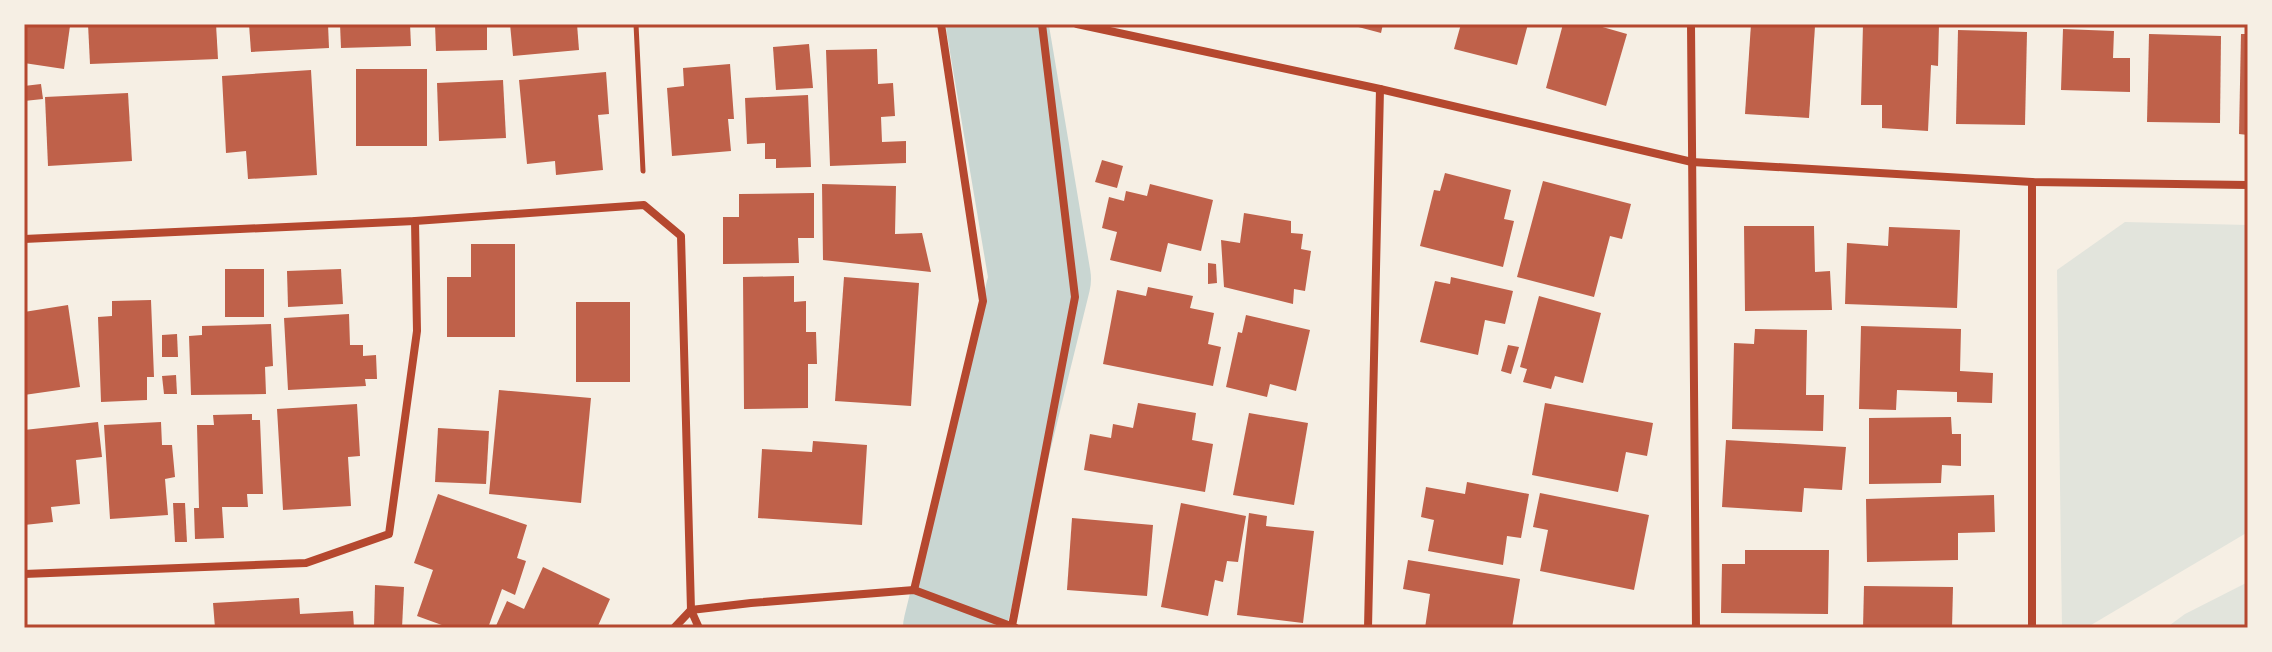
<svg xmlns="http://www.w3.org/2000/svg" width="2272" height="652" viewBox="0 0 2272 652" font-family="Signika,sans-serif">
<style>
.green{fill:#e2e4dc}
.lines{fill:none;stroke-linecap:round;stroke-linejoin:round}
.river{stroke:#c9d6d2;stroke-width:102}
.building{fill:#bf614a}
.path{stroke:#b5482f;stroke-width:5}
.minor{stroke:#b5482f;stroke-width:8}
.neatline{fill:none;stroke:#b5482f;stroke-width:3}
</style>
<rect width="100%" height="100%" fill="#f6efe4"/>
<!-- green -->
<g class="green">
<path d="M2125,222L2248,225V532L2086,628H2062L2057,270Z"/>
<path d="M2248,582V628H2166L2185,614Z"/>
</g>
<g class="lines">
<!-- river -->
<path class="river" d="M954,628L1040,279L997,24"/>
</g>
<!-- building -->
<g class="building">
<path d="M24,24L70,26L64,69L24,63Z"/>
<path d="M88,24H216L218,59L90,64Z"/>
<path d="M249,24H328L329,48L251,52Z"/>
<path d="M340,24H410L411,46L341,48Z"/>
<path d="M435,24H487V50L436,51Z"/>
<path d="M510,24H577L579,50L513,56Z"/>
<path d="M1347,24H1383L1381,33Z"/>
<path d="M1461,24H1528L1517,65L1454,49Z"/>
<path d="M1563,24H1592L1627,34L1606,106L1546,88Z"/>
<path d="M1751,24L1815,26L1809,118L1745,114Z"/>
<path d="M1863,24H1939L1938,66L1931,65L1928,131L1882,128V105H1861Z"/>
<path d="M2063,29L2114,31L2113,58H2130V92L2061,90Z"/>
<path d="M1958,30L2027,32L2025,125L1956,124Z"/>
<path d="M2149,34L2221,36L2220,123L2147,122Z"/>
<path d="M2241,34H2248V135L2239,134Z"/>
<path d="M809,44L813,88L776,90L773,47Z"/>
<path d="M877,49L878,84L893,83L895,116L881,117L882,142L906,141V163L830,166L826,50Z"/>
<path d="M730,64L734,119H728L731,151L672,156L667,88L684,86L683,68Z"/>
<rect x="356" y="69" width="71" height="77"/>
<path d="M311,70L317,175L248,179L246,151L226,153L222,76Z"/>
<path d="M606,72L609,114L598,115L603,170L556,175L555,161L527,164L519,80Z"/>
<path d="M503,80L506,138L439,141L437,83Z"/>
<path d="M41,84L43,99L24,101V86Z"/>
<path d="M128,93L132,161L48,166L45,97Z"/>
<path d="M808,95L811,167L776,168V159H765V143L747,144L745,98Z"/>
<path d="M1102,160L1123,166L1117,188L1095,182Z"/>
<path d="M1445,173L1511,190L1504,219L1514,221L1503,267L1420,246L1434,190L1440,191Z"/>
<path d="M1543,181L1631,204L1622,239L1610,236L1594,297L1517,277Z"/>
<path d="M822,184L896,186L895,234L922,233L931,272L823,260Z"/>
<path d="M1150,184L1213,200L1201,251L1168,243L1161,272L1110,260L1117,232L1102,228L1109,197L1124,201L1126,191L1147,196Z"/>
<path d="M814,193V238H798L799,263L723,264V217H739V194Z"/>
<path d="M1244,213L1291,221V233L1303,234L1301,249L1311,251L1305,291L1294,289L1293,304L1224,287L1221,240L1240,243Z"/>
<path d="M1744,226H1814L1815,272L1830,271L1832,310L1745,311Z"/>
<path d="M1889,227L1960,230L1957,308L1845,304L1847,243L1888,246Z"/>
<path d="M471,244H515V337H447V277H471Z"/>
<path d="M1208,263L1216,264L1217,283L1208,284Z"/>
<rect x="225" y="269" width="39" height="48"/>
<path d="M341,269L343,304L288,307L287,271Z"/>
<path d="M794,276V302L806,301V332H816L817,364H808V408L744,409L743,277Z"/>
<path d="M844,277L919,283L911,406L835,401Z"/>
<path d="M1451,277L1513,291L1505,324L1485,320L1478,355L1420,342L1435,281L1450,284Z"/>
<path d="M1148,287L1193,296L1190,308L1214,313L1208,344L1221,347L1213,386L1103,364L1117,290L1146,296Z"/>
<path d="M1539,296L1601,313L1583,383L1555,376L1551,389L1523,382L1527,369L1520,367Z"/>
<path d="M151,300L154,377H147V400L101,402L98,317L112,316V301Z"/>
<rect x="576" y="302" width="54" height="80"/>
<path d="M68,305L80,387L24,395V312Z"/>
<path d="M349,314L350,345H363V356L376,355L377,379H365L366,386L288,390L284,318Z"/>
<path d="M1246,315L1310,330L1296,391L1270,384L1267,397L1226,387L1238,332L1242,333Z"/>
<path d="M271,324L273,366L265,367L266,394L191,395L189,336L202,335V326Z"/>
<path d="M1861,326L1961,329L1960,371L1993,373L1992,403L1957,402V392L1897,390L1896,410L1859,409Z"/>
<path d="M1755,329L1807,330L1806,395H1824L1823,431L1732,429L1734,343L1754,344Z"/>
<path d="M177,334L178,357H162V335Z"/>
<path d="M1508,345L1519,347L1511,374L1501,371Z"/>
<path d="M176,375L177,394H164L162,376Z"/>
<path d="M499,390L591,398L581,503L489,494Z"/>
<path d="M1138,403L1196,413L1192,440L1213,444L1205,492L1084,470L1090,434L1111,438L1113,424L1133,428Z"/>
<path d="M1545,403L1653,423L1647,456L1626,452L1618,492L1532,475Z"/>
<path d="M357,404L360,456L348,457L351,506L283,510L277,409Z"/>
<path d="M1249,413L1308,423L1294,505L1233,495Z"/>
<path d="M252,414V420H260L263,494H247L248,507H222L224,538L195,539L194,508H199L197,425H214L213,415Z"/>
<path d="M1951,417L1952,434H1961V466L1942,465L1941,483L1869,484V418Z"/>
<path d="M98,422L102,457L76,460L80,504L51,507L53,522L24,525V430Z"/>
<path d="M161,422L162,445H172L175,477L165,479L168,515L110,519L104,425Z"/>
<path d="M438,428L489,431L486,484L435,482Z"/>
<path d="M1726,440L1846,447L1842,490L1804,488L1802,512L1722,507Z"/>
<path d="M813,441L867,445L862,525L758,518L762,449L812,452Z"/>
<path d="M1467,482L1529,494L1521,538L1507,536L1503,565L1428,551L1434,520L1421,517L1426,487L1465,494Z"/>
<path d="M1540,493L1649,515L1634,590L1540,571L1548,530L1533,527Z"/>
<path d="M438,494L527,525L517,558L526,561L515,595L502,589L488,628H450L417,616L433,570L414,563Z"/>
<path d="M1994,495L1995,532L1958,533V560L1867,562L1866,499Z"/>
<path d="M173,503H185L187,542H175Z"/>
<path d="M1181,503L1246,516L1238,562L1227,561L1223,582L1215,580L1208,616L1161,607Z"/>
<path d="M1249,513L1267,516L1266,526L1314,531L1303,623L1237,615Z"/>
<path d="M1072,518L1153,525L1147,596L1067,590Z"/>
<path d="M1745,550H1829L1828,614L1721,613L1722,564H1745Z"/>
<path d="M1408,560L1520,579L1512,628H1425L1430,594L1403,589Z"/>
<path d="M543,567L610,599L597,628H495L507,601L524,609Z"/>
<path d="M375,585L404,587L402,628H374Z"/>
<path d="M1864,586L1953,587L1952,628H1863Z"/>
<path d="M299,598L300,614L353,611L354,628H215L213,603Z"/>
</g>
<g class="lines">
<!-- path -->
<path class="path" d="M636,24L643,171"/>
<!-- minor -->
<g class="minor">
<path d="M1077,24L1380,89L1692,162L2032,182L2248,185"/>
<path d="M1691,24L1696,628"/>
<path d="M2032,182V628"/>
<path d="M24,239L415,221L644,205L681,236L691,610L751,603L914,590L1016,628"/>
<path d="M24,574L306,563L389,534L417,331L415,221"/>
<path d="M914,590L983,301L941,24"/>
<path d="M1012,626L1075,297L1042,24"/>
<path d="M674,628L691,610L699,628"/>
<path d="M1368,628L1380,89"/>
</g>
</g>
<!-- border -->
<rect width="2272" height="652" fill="none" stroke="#f6efe4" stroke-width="52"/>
<rect x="26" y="26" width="2220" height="600" class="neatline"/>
</svg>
